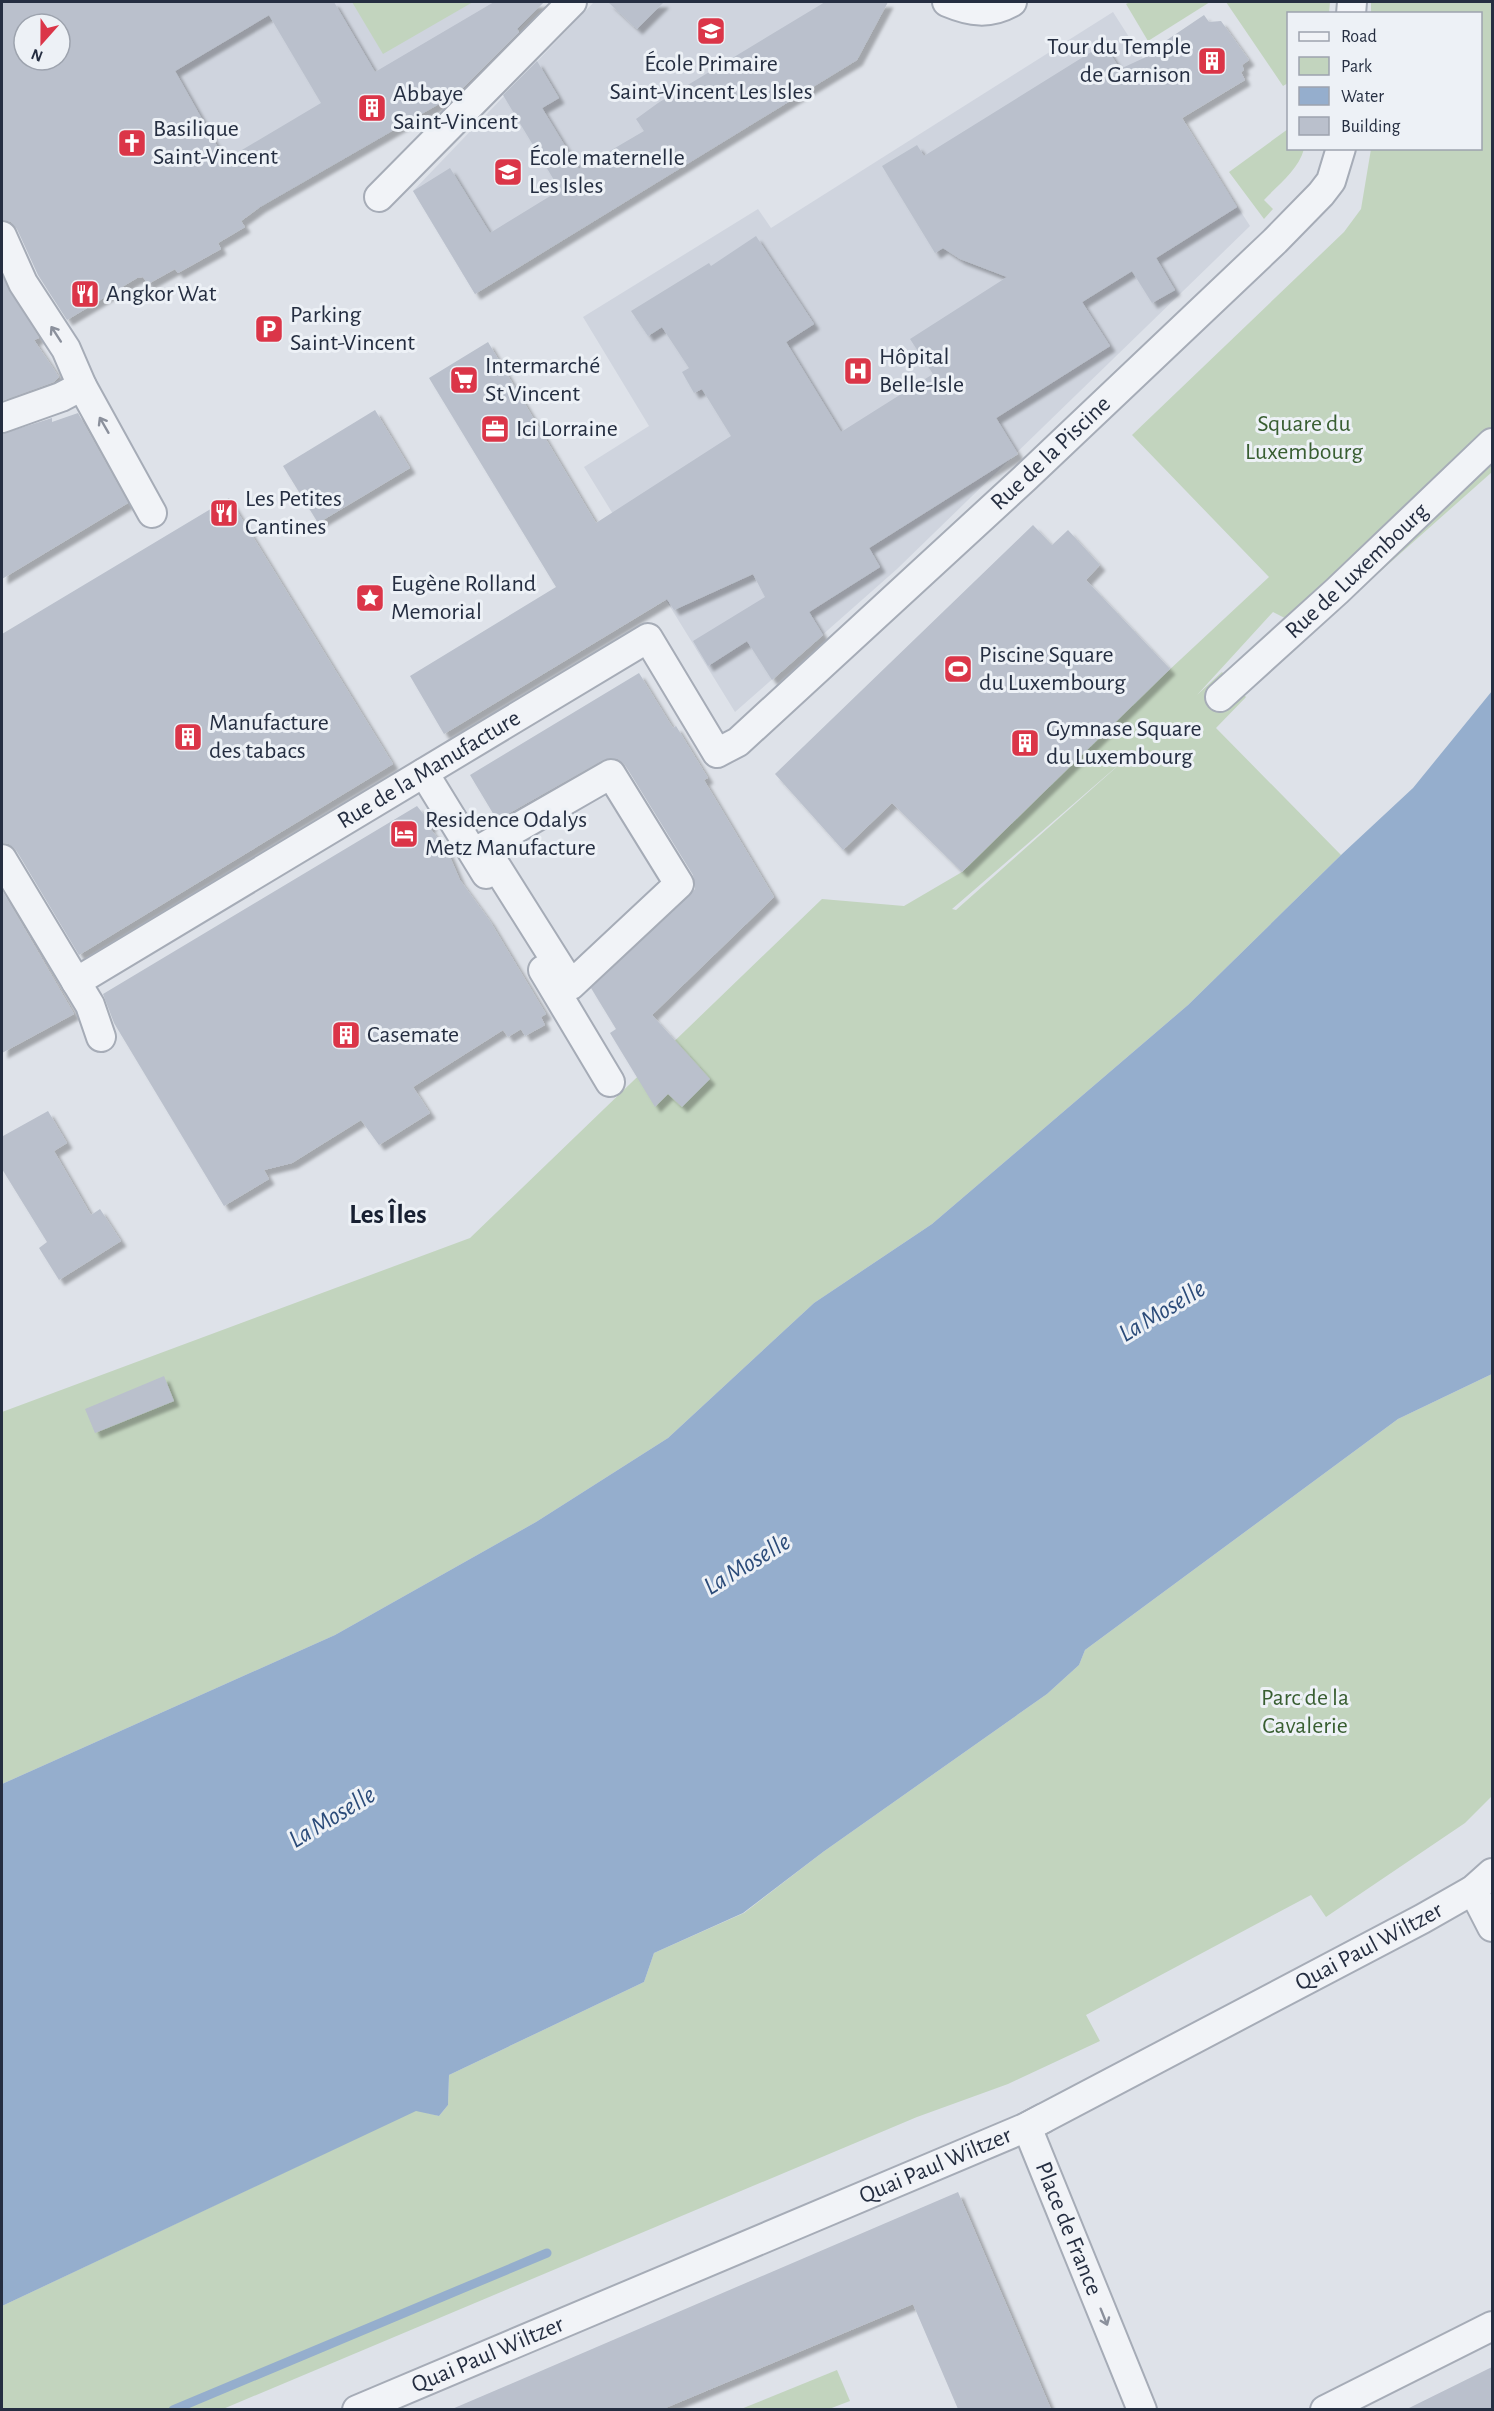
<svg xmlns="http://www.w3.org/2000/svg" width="1494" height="2411" viewBox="0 0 1494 2411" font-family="'Alegreya Sans',sans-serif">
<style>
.built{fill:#cfd4de}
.green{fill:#c2d4be;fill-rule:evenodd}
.water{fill:#95aecd}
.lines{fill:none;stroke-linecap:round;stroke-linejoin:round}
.stream{stroke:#95aecd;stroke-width:9}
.building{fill:#bac0cc;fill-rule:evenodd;filter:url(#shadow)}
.minor-casing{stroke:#a6acb7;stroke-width:32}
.minor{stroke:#f1f3f7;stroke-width:28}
.oneway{stroke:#8b909c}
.labels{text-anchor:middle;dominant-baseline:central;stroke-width:6;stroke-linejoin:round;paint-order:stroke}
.poi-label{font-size:24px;fill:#252e41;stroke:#edf1f6;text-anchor:start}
.park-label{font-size:24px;fill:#385e31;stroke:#edf1f6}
.street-label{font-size:24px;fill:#252e41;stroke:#edf1f6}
.water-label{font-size:26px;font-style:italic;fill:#2b4b79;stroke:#edf1f6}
.quarter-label{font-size:27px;font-weight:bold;fill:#182032;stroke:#edf1f6}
</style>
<defs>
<filter id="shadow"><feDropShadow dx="5.5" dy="5.5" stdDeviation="1.5" flood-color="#0004"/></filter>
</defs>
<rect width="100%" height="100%" fill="#dee2e9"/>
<!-- built -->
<g class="built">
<path d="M152,2H544L458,93L243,217L175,110V40Z"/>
<path d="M594,2H888L857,60L475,294L413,191Z"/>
<path d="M1113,12L1250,226L897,569L735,712L584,467L649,426L583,317L758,209L771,228Z"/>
</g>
<!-- green -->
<g class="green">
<path d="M352,2H473L383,54Z"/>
<path d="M1130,2H1210L1148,41L1126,4Z"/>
<path d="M1226,2H1330L1329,13L1288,14V83L1283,86Z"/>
<path d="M1371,2H1492V472L1312,632L1273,612L1197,695L1222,672L1246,697L1216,728L1341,855L1188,1005L932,1224L814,1303L668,1438L536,1522L335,1635L2,1784V1412L470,1238L822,899L904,906L962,872L1137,700L1269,577L1132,435L1344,232L1361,209L1371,149L1480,148V14L1371,13ZM1130,755L956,910L952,909Z"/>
<path d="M1288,129V148L1304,149C1299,169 1278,185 1264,200L1273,209L1264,219L1229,172Z"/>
<path d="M1492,1374V1796L1465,1823L1326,1917L1311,1895L1086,2015L1100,2041L1008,2084L917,2117L223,2409H2V2306L416,2110L439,2116L448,2105L449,2075L644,1982L654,1953L744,1913L823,1852L1047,1694L1079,1665L1085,1650L1398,1419Z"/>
<path d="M837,2370L850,2401L829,2409H741Z"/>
</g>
<!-- water -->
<path class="water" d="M1492,691V1374L1398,1419L1085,1650L1079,1665L1047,1694L823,1852L743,1913L654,1953L644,1982L449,2075L448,2105L439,2116L416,2111L2,2306V1784L335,1635L536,1522L668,1438L814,1303L932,1224L1188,1005L1341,855L1413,788Z"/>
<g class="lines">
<!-- stream -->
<path class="stream" d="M173,2410L547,2253"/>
</g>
<!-- building -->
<g class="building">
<path d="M2,2H334L375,72L494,2H544L517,29L519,32L458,93L260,207L241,221L245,227L218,243L221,249L178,273L175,269L148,284L143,277L137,278L67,320L38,275L17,229L11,222L2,220ZM269,15L321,103L225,160L175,71ZM24,24H60V60H24Z"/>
<path d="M608,2H664L637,29Z"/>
<path d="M825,2H888L857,60L475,294L413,191L450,168L490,233L560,190L503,95L537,61L559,98L542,108L579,169L644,131L636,119L658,103Z"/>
<path d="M1204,15L1209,22L1221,21L1249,60L1242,65L1244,70L1241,72L1245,80L1182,118L1237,207L1156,258L1175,290L1152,303L1132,271L1082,302L1110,346L996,418L1018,454L869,548L880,567L809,612L823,635L772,680L747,641L708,666L693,641L765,597L753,574L674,610L667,599L444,734L410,676L556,587L429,378L488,342L596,523L731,436L702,389L694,393L682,372L689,368L662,327L648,336L631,311L709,263L711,266L756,236L814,324L786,342L841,432L933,374L910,339L1007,277L960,259L943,248L935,253L882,166L917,145L924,156L1104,44L1120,69L1159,51L1158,46Z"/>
<path d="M2,275L39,338L34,340L59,377L54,382L2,401Z"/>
<path d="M375,410L410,468L318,523L283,466Z"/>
<path d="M78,413L128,503L2,579V434L52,418V422Z"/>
<path d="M229,498L393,764L79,955L16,850L9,844L2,843V634Z"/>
<path d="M1033,525L1052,545L1068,530L1100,565L1086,580L1170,669L962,872L892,803L843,850L775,774Z"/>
<path d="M639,673L673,728L676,726L708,778L704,780L774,897L652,1015L710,1079L682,1107L668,1094L655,1107L610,1033L616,1029L591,988L695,889L693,875L625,765L618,759L603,760L497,820L470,775Z"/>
<path d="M417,806L432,825L429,827L447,850L460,880L490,921L546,1014L541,1017L545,1025L525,1036L521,1029L508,1037L503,1030L413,1087L430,1113L379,1145L361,1120L292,1163L264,1170L269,1179L224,1206L114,1023L103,994Z"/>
<path d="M2,890L74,1014L2,1053Z"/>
<path d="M48,1111L67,1143L54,1151L91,1215L100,1209L121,1241L59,1280L39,1248L47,1242L2,1169L3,1136Z"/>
<path d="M164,1376L174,1401L95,1433L85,1409Z"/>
<path d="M958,2192L1051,2409H958L913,2304L663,2409H452Z"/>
<path d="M1492,2367V2409H1407Z"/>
</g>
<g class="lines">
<!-- minor casing -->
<g class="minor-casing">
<g id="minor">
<path d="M947,2C971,12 989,15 1012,2"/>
<path d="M1351,14L1352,2"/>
<path d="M379,197L572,2"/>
<path d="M2,236L23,283L66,349L82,386L152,513"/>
<path d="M2,418L61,397L82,386"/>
<path id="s1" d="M1220,697L1337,591L1492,443"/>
<path d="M424,773L486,874"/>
<path d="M611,774L679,884L571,985L484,847Z"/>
<path d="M2,859L90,1005L101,1037"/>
<path d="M543,970L610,1082"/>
<path id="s2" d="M76,982L648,638L717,753L738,742L1025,478L1275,241L1321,194L1331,181L1341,148"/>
<path d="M1473,1890L1492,1927"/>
<path id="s3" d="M1044,2118L1027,2127L1142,2410"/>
<path id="s4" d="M357,2410L1027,2127L1422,1919L1473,1890L1492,1873"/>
<path d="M1325,2410L1492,2326"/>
</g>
</g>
<!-- minor -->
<use href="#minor" class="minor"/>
</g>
<!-- one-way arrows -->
<defs><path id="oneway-shaft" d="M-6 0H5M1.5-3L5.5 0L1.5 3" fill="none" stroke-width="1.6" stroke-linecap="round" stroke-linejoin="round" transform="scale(1.5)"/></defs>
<g class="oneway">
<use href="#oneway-shaft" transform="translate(56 334) rotate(-123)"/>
<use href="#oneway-shaft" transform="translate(104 425) rotate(-120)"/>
<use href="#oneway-shaft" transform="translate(1104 2317) rotate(68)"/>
</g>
<!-- icons -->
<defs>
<g id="school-square" transform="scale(1.5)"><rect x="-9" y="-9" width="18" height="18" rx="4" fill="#db3548" stroke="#edf1f6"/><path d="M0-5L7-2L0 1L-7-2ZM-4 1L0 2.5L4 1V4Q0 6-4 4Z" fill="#fff"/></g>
<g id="building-square" transform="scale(1.5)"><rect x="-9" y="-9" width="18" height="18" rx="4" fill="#db3548" stroke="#edf1f6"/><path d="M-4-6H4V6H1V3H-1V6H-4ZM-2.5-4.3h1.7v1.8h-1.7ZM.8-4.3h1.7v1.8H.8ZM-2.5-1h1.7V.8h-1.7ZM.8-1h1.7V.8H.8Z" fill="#fff"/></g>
<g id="church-square" transform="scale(1.5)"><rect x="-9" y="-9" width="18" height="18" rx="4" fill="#db3548" stroke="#edf1f6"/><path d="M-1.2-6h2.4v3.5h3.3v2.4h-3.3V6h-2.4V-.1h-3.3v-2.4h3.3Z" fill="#fff"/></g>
<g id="restaurant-square" transform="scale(1.5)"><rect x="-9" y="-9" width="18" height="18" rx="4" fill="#db3548" stroke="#edf1f6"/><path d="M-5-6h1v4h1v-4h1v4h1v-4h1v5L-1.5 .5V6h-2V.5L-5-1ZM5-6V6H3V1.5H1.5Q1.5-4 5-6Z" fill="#fff"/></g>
<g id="parking-square" transform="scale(1.5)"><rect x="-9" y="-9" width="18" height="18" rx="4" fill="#db3548" stroke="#edf1f6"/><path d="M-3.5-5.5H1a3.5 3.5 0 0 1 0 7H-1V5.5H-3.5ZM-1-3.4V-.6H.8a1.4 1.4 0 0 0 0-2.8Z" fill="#fff"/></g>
<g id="hospital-square" transform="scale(1.5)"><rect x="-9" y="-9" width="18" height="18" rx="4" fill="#db3548" stroke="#edf1f6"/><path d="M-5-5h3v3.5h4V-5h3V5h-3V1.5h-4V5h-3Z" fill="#fff"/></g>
<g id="supermarket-square" transform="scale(1.5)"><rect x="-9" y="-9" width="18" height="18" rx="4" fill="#db3548" stroke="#edf1f6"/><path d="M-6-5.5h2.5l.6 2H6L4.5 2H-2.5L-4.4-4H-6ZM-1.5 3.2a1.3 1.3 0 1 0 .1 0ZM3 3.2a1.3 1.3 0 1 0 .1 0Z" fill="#fff"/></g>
<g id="office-square" transform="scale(1.5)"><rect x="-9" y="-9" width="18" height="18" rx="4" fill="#db3548" stroke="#edf1f6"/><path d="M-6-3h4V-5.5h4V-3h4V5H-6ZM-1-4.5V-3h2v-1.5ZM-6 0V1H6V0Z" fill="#fff"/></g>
<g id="sight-square" transform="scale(1.5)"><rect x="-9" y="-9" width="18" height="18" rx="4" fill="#db3548" stroke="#edf1f6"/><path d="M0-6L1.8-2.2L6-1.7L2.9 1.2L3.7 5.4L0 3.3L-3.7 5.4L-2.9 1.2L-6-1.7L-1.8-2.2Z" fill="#fff"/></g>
<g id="stadium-square" transform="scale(1.5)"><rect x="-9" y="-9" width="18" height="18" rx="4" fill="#db3548" stroke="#edf1f6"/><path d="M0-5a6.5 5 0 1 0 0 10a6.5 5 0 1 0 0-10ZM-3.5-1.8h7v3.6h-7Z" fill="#fff"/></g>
<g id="hotel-square" transform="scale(1.5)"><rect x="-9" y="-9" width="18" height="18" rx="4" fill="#db3548" stroke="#edf1f6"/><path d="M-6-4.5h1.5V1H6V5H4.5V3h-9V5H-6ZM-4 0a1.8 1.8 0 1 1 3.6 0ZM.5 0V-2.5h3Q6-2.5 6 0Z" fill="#fff"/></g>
</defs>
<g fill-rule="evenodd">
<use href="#school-square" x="711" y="31"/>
<use href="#building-square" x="1212" y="61"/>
<use href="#building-square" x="372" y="108"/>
<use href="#church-square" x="132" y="143"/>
<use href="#school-square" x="508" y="172"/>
<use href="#restaurant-square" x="85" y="294"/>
<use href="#parking-square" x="269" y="329"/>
<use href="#hospital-square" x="858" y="371"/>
<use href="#supermarket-square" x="464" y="380"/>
<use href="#office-square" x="495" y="429"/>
<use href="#restaurant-square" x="224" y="513"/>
<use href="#sight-square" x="370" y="598"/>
<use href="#stadium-square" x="958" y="669"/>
<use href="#building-square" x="188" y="737"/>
<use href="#building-square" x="1025" y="743"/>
<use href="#hotel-square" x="404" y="834"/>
<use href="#building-square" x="346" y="1035"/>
</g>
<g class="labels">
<!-- poi labels -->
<g class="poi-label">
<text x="1191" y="47" text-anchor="end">Tour du Temple<tspan x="1191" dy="28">de Garnison</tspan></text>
<text x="711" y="64" text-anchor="middle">École Primaire<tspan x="711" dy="28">Saint-Vincent Les Isles</tspan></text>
<text x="393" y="94">Abbaye<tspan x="393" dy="28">Saint-Vincent</tspan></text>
<text x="153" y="129">Basilique<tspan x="153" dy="28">Saint-Vincent</tspan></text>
<text x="529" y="158">École maternelle<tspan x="529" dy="28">Les Isles</tspan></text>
<text x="106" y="294">Angkor Wat</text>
<text x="290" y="315">Parking<tspan x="290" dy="28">Saint-Vincent</tspan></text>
<text x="879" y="357">Hôpital<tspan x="879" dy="28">Belle-Isle</tspan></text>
<text x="485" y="366">Intermarché<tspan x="485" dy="28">St Vincent</tspan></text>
<text x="516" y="429">Ici Lorraine</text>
<text x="245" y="499">Les Petites<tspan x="245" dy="28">Cantines</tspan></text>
<text x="391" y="584">Eugène Rolland<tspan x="391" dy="28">Memorial</tspan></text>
<text x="979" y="655">Piscine Square<tspan x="979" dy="28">du Luxembourg</tspan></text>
<text x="209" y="723">Manufacture<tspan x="209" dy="28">des tabacs</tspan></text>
<text x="1046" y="729">Gymnase Square<tspan x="1046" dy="28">du Luxembourg</tspan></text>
<text x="425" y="820">Residence Odalys<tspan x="425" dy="28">Metz Manufacture</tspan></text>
<text x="367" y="1035">Casemate</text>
</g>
<!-- park labels -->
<g class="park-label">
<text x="1304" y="424">Square du<tspan x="1304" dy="28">Luxembourg</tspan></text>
<text x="1305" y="1698">Parc de la<tspan x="1305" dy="28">Cavalerie</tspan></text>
</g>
<!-- street labels -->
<g class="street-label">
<text stroke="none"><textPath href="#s2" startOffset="1251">Rue de la Piscine</textPath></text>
<text stroke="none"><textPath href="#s1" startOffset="186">Rue de Luxembourg</textPath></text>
<text stroke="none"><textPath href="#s2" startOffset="412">Rue de la Manufacture</textPath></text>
<text stroke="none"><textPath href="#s4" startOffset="1114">Quai Paul Wiltzer</textPath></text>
<text stroke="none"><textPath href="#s4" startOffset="628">Quai Paul Wiltzer</textPath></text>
<text stroke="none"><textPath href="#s3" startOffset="129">Place de France</textPath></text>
<text stroke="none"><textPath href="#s4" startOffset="142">Quai Paul Wiltzer</textPath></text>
</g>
<!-- water labels -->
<g class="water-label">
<text transform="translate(1162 1311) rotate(-31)">La Moselle</text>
<text transform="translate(747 1564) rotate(-31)">La Moselle</text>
<text transform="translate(332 1817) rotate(-31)">La Moselle</text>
</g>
<!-- quarter labels -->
<g class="quarter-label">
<text x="388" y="1214">Les Îles</text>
</g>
</g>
<!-- border -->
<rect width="1494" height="2411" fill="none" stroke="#252e41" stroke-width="6"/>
<!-- legend -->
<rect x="1287" y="12" width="195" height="138" fill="#edf1f6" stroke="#9da3ae" stroke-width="1.5"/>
<rect x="1299" y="32" width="30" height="9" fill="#f1f3f7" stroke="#9da3ae" stroke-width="1.5"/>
<text x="1341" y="42" font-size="18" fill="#252e41">Road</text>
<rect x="1299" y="57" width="30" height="18" fill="#c2d4be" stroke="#9da3ae" stroke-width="1.5"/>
<text x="1341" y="72" font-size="18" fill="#252e41">Park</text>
<rect x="1299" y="87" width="30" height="18" fill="#95aecd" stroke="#9da3ae" stroke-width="1.5"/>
<text x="1341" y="102" font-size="18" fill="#252e41">Water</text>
<rect x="1299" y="117" width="30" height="18" fill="#bac0cc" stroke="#9da3ae" stroke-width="1.5"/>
<text x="1341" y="132" font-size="18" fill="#252e41">Building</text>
<!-- north arrow -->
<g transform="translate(42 42) rotate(201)"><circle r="28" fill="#edf1f6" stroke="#9da3ae" stroke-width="1.5"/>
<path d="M0-4.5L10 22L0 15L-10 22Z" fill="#db3548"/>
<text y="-9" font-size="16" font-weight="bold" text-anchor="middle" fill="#252e41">N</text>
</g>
</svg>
